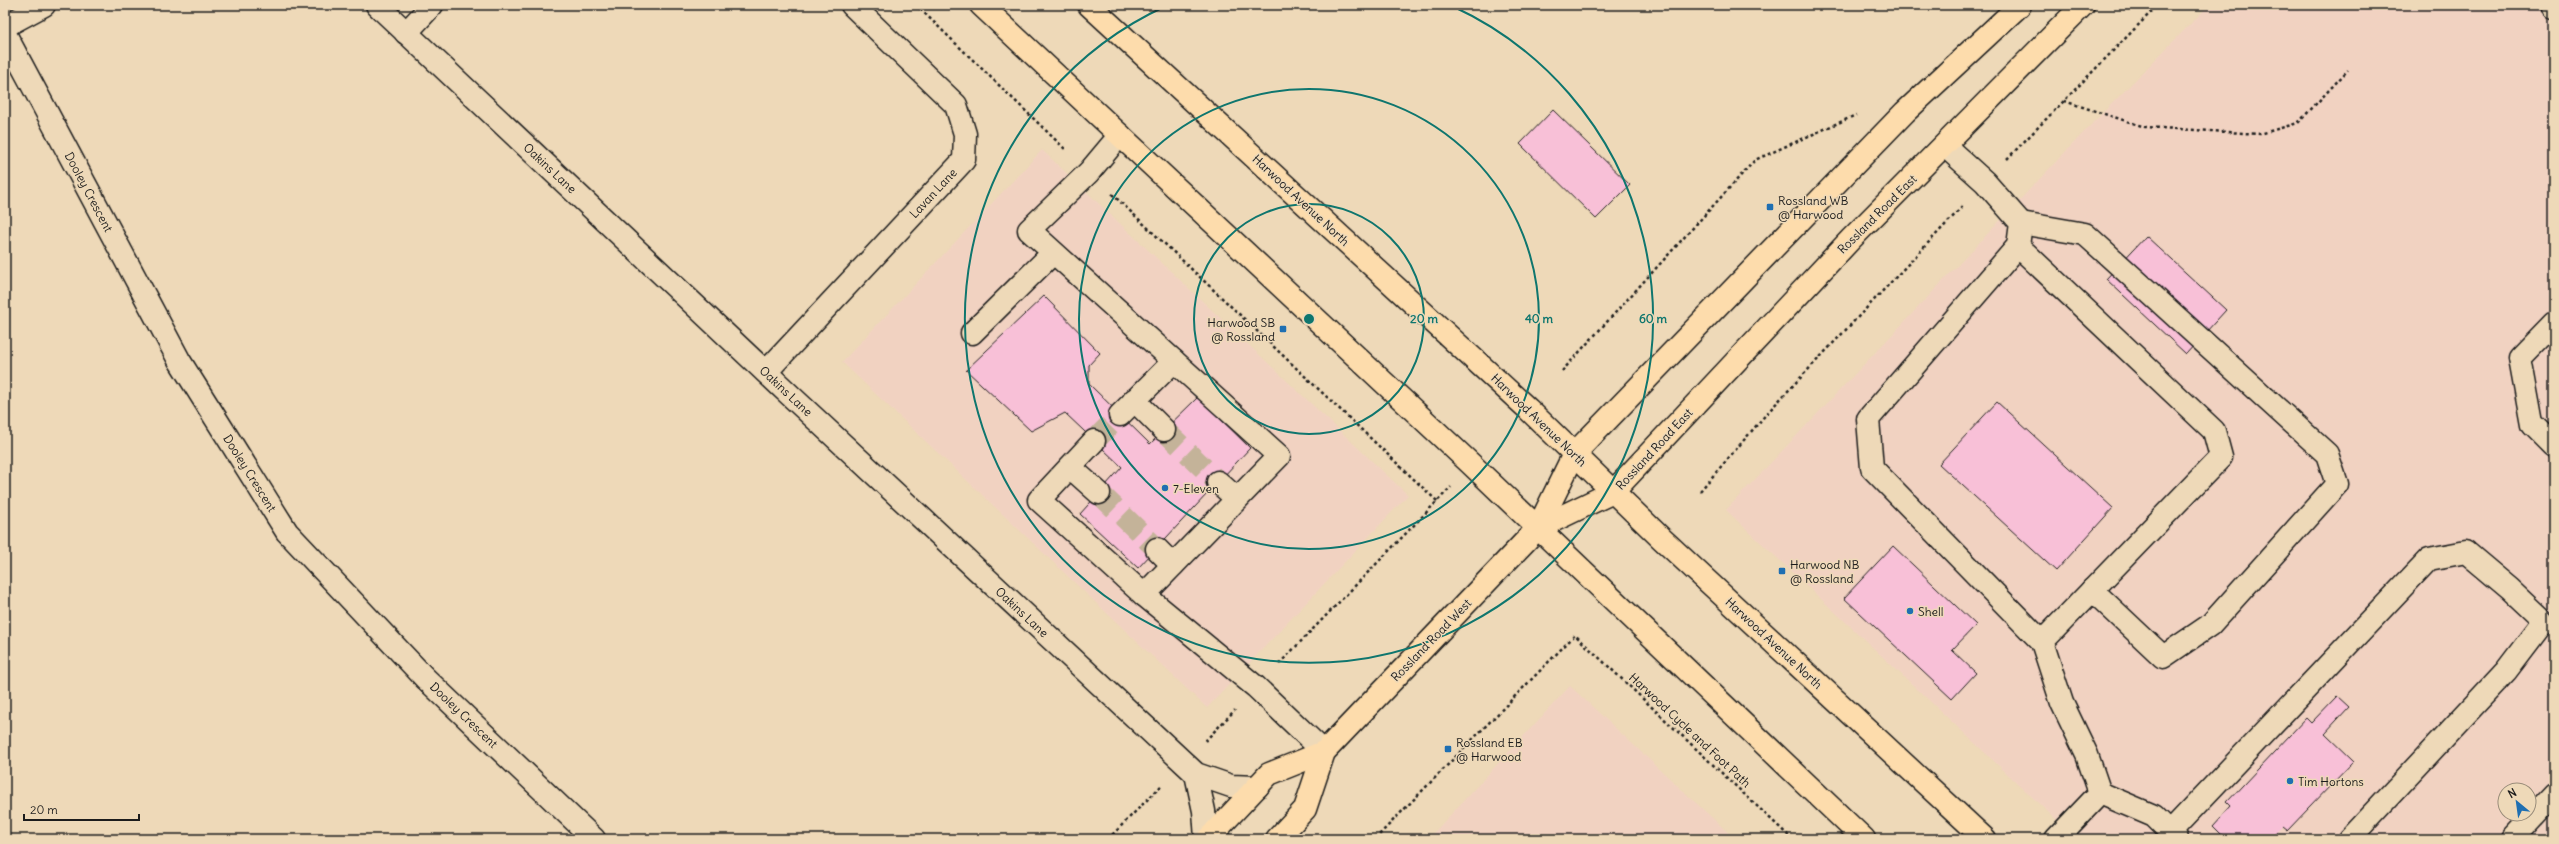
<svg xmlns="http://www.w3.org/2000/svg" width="2559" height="844" viewBox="0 0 2559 844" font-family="Delius,sans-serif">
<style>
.built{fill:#f1d2c1;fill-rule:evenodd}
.building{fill:#f8c0d7;stroke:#1c1c1c}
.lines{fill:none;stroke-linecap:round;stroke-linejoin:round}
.minor-tunnel{stroke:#c4b399;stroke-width:22;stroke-dasharray:22 11;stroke-linecap:butt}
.minor-casing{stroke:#1c1c1c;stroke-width:25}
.major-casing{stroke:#1c1c1c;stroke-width:25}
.path{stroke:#1c1c1c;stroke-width:2.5;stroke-dasharray:3 3;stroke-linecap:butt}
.minor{stroke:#eed9b8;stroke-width:22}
.major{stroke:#fddcac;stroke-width:22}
.ring{fill:none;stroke:#0f766e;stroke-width:2}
.poi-dot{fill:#1f6fb2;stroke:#eed9b8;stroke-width:1.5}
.labels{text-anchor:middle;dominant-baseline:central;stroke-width:3;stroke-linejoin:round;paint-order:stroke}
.street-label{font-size:12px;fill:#1c1c1c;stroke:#eed9b8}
.poi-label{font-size:12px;fill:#1c1c1c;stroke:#eed9b8;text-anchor:start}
.centre{fill:#0f766e;stroke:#eed9b8;stroke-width:2}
.ring-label{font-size:12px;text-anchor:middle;font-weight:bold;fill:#0f766e;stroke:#eed9b8;stroke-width:3;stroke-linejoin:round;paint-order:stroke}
</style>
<rect width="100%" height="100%" fill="#eed9b8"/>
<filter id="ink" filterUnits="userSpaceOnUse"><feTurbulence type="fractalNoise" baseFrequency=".025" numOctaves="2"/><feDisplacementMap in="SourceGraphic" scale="8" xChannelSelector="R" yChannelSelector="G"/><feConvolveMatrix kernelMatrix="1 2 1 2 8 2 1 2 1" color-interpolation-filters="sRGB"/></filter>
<g filter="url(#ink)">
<!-- built -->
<g class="built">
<path d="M2209,5H2554V839H2077L1726,510L2086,130ZM2505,790H2529V814H2505Z"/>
<path d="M1042,150L1408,495L1207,708L842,362Z"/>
<path d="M1570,686L1735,839H1428Z"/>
</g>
<!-- building -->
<g class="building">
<path d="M1553,110L1630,185L1596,219L1520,144Z"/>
<path d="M2146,236L2226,310L2186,354L2106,279Z"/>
<path d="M1044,296L1100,353L1089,365V384L1150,444L1198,397L1250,448L1138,568L1080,514L1122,467L1065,413L1031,431L966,370Z"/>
<path d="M1997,402L2113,508L2056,571L1939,464Z"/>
<path d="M1893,546L1976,625L1952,650L1976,673L1952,699L1844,598Z"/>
<path d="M2337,696L2349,707L2325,733L2354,761L2287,831L2282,827L2270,839H2226L2213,826L2231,806L2227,802L2306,718L2311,723Z"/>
</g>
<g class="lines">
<!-- minor-tunnel -->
<g class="minor-tunnel">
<path d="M1164,430L1218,482"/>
<path d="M1094,441L1120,415"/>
<path d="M1099,493L1157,549"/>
</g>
<!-- minor casing -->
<g class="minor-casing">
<g id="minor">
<path d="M377,5L792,397L1196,774L1231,786L1257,787"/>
<path d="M2554,5V7"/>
<path d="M5,26L44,5"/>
<path d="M406,33L432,5"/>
<path d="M5,34L179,360L287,532L425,678L594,839"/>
<path d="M1120,135L1089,172L1029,230L1279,456L1144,595L1256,687L1324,752"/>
<path d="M1945,146L1985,182L2021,223L2018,246L1868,419L1872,468L2042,642L2062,703L2087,755L2100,793L2056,839"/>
<path d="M2021,223L2085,234L2327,454L2337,484L2210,625L2163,657L2092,590"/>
<path d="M2018,246L2214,431L2221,457L2042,642"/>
<path d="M2554,323L2520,358L2532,424L2554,446"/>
<path d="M972,333L1053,253"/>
<path d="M766,372L964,160L965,134L956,105L852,5"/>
<path d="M1134,400L1164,430"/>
<path d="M1120,415L1174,361"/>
<path d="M1094,441L1039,500L1144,595"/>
<path d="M1070,467L1099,493"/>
<path d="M1218,482L1237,499"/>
<path d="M1157,549L1173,565"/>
<path d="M1196,774L1204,811L1206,839"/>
<path d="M2100,793L2154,816L2177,839"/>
<path d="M2170,832L2429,559L2466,552L2510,589L2544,621L2506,671L2349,839"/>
<path d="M2512,839L2554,794"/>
</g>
</g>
<!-- major casing -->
<g class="major-casing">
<g id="major">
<path d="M981,5L1472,465L1864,839"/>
<path d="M1089,5L1528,409L1662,539L1985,839"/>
<path d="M1538,528L1613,492L1851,239L2083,5"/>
<path d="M1208,839L1269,774L1324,752"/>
<path d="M1277,839L1305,809L1324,752L1538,528L1574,454L1905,112L2020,5"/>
</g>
</g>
<!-- path -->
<g class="path">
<path d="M916,5L1066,150"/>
<path d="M2064,101L2145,127L2260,134L2298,123L2348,70"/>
<path d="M2007,159L2158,5"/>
<path d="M1112,194L1438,502"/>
<path d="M1562,371L1755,160L1856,115"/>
<path d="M1700,491L1769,411L1964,205"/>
<path d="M1279,664L1451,487"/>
<path d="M1205,741L1235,710"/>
<path d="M1108,839L1161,786"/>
<path d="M1375,839L1575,635L1792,839"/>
</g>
<!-- minor -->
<use href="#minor" class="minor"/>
<!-- major -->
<use href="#major" class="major"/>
</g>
</g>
<!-- distance rings -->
<g class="ring">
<circle cx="1309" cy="319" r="115"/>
<circle cx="1309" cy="319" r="230"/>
<path d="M1452 6A344 344 0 1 1 1166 6"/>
</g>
<!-- markers -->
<g class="poi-dot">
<rect x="1766" y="203" width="8" height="8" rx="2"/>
<rect x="1279" y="325" width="8" height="8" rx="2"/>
<circle cx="1165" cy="488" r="4"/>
<rect x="1778" y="567" width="8" height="8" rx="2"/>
<circle cx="1910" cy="611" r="4"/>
<rect x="1444" y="745" width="8" height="8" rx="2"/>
<circle cx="2290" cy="781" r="4"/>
</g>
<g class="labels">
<!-- street labels -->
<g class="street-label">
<text transform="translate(550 168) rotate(43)">Oakins Lane</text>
<text transform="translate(89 192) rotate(62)">Dooley Crescent</text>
<text transform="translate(933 193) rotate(-47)">Lavan Lane</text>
<text transform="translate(1301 200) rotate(43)">Harwood Avenue North</text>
<text transform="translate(1877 214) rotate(-45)">Rossland Road East</text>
<text transform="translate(786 391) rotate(43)">Oakins Lane</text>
<text transform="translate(1539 420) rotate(44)">Harwood Avenue North</text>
<text transform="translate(1654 449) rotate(-47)">Rossland Road East</text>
<text transform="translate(250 473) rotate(58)">Dooley Crescent</text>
<text transform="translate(1022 612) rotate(43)">Oakins Lane</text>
<text transform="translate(1431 640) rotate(-46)">Rossland Road West</text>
<text transform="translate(1774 643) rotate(43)">Harwood Avenue North</text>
<text transform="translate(464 715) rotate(44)">Dooley Crescent</text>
<text transform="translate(1690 730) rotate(43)">Harwood Cycle and Foot Path</text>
</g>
<!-- poi labels -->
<g class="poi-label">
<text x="1778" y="200">Rossland WB<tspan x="1778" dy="14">@ Harwood</tspan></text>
<text x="1275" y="322" text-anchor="end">Harwood SB<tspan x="1275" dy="14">@ Rossland</tspan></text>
<text x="1173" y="488">7-Eleven</text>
<text x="1790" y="564">Harwood NB<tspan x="1790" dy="14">@ Rossland</tspan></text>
<text x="1918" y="611">Shell</text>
<text x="1456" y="742">Rossland EB<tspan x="1456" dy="14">@ Harwood</tspan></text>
<text x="2298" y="781">Tim Hortons</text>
</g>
</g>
<circle cx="1309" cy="319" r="6" class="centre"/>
<g class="ring-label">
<text x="1424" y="323">20 m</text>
<text x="1539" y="323">40 m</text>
<text x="1653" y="323">60 m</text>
</g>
<!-- margin -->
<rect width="2559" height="844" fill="none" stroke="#eed9b8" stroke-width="20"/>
<rect x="10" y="10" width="2539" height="824" fill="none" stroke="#1c1c1c" stroke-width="1.5" filter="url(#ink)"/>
<!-- north arrow -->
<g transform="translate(2517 802) rotate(331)"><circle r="19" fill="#eed9b8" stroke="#9a8d7a"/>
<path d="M0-3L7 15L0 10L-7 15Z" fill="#1f6fb2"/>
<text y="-6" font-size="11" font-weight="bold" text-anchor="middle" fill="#1c1c1c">N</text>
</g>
<!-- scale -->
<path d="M24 814v6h115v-6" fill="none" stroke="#1c1c1c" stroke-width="2"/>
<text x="30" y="814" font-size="12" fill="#1c1c1c" stroke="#eed9b8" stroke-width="3" paint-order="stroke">20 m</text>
</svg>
